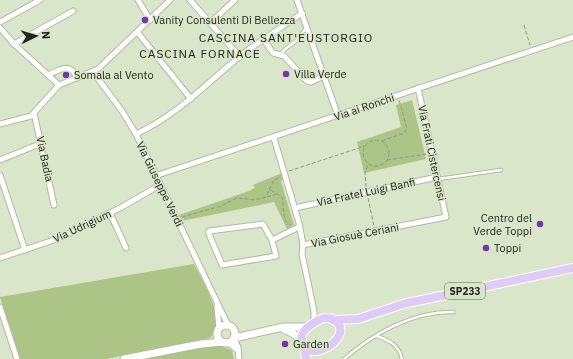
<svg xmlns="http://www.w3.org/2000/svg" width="573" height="359" viewBox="0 0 573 359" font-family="'IBM Plex Sans',sans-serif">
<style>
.green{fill:#acc586}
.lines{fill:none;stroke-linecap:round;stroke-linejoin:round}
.lane-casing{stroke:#afbb9f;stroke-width:4.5}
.street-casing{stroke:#afbb9f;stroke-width:7}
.secondary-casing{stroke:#afbb9f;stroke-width:9}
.primary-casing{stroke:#fff;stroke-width:10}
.path{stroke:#909984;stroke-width:1;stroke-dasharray:4 2;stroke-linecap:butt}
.lane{stroke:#fff;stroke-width:2.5}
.street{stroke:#fff;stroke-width:5}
.secondary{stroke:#fff;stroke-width:7}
.primary{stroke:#decbf8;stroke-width:8}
.poi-dot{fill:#7237ad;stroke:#dae6ca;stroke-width:1.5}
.labels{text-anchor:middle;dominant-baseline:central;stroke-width:3;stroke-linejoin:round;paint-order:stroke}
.shield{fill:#dae6ca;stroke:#586050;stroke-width:1}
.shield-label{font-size:10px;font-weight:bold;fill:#21261b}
.poi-label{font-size:11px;fill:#21261b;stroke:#dae6ca;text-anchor:start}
.street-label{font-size:11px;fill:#21261b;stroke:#dae6ca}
.neighbourhood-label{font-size:12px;letter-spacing:1px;fill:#21261b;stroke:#dae6ca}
</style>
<rect width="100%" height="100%" fill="#dae6ca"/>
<!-- green -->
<g class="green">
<path d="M412,100L426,159L364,173L357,142L401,127L396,105Z"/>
<path d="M282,173L284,179L281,181L294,225L287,229L274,202L182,221L179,215L249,191L255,188L253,185Z"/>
<path d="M194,264C202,280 229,323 210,338L106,359H19L0,297Z"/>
<path d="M216,345L232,350L234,359H145Z"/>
</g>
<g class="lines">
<!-- lane casing -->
<g class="lane-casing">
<g id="lane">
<path d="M281,55C283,48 291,46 296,41C300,37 301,32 307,28"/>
<path d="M438,179L501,170"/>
<path d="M377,336C390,341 399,345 402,359"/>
<path d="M344,359C374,333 413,311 454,312"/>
</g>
</g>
<!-- street casing -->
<g class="street-casing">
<g id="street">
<path d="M138,0L150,20"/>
<path d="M190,0L240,57"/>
<path d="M297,0L338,116"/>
<path d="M0,22L40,0"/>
<path d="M210,23L235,0"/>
<path d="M0,28L14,44L59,85"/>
<path d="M138,33L191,99"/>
<path d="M263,39L273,53L284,56L307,81L311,82L324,76"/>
<path d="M14,44L73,11"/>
<path d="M93,72L122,111L136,134L228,325"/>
<path d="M48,75C60,69 71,62 77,78"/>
<path d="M34,113L54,205"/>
<path d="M0,124L31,116L59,85L98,69L170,0"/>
<path d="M136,134C177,115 204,86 239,57C259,41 281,28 302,13"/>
<path d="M274,138L299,223L303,245L302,254L314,311V323"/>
<path d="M0,160L42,143"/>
<path d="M0,175L25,250"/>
<path d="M155,176L573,37"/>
<path d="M295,208L437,177"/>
<path d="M110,213L126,248"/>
<path d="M272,240L276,256L222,265L209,234V231L263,224L272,240L299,227"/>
<path d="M303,245L446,217L418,88"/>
<path d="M0,258L60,238L120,208L160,185"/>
<path d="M217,306L219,329"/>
<path d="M0,307L17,359"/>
<path d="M234,339L238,347L239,359"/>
<path d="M228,342L236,349"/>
</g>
</g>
<!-- secondary casing -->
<g class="secondary-casing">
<g id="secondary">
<circle cx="226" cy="334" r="9"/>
<path d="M284,329L294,334L301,341"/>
<path d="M234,338L283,327H308"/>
<path d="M124,359L201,344L223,342"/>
</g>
</g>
<!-- primary casing -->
<g class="primary-casing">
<g id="primary">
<path d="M333,320L358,319L403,304L573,268"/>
<path d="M305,349C323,359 356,330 332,319C327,317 322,318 317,321C292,336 305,338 306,359"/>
</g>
</g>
<!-- path -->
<g class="path">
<path d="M524,25L530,45"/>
<circle cx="376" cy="153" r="13"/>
<path d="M382,141L404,133L407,129L399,100"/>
<path d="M387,160L427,154"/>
<path d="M289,171L365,146"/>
<path d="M366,187L365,171L369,164"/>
<path d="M271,190L282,197C285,207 280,219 291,225"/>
<path d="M267,197L277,194"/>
<path d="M368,198L374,226"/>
<path d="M182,217L221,206L237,198L255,200L266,197L274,180L280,177"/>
</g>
<!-- lane -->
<use href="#lane" class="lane"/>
<!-- street -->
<use href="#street" class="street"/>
<!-- secondary -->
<use href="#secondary" class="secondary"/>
<!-- primary -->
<use href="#primary" class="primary"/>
</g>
<!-- markers -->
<g class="poi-dot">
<circle cx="145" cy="20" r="4"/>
<circle cx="286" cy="74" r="4"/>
<circle cx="66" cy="75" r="4"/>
<circle cx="540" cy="224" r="4"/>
<circle cx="486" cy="248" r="4"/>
<circle cx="285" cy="344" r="4"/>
</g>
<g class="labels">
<!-- shield labels -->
<rect class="shield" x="445" y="283" width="40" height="16" rx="3"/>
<g class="shield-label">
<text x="465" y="291">SP233</text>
</g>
<!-- poi labels -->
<g class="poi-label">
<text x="153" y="20">Vanity Consulenti Di Bellezza</text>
<text x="294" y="74">Villa Verde</text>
<text x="74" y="75">Somala al Vento</text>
<text x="532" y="218" text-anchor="end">Centro del<tspan x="532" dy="13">Verde Toppi</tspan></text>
<text x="494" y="248">Toppi</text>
<text x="293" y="344">Garden</text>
</g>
<!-- street labels -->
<g class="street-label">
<text transform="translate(364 107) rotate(-19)">Via ai Ronchi</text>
<text transform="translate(432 153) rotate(78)">Via Frati Cistercensi</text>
<text transform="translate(45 159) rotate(78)">Via Badia</text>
<text transform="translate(160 184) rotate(64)">Via Giuseppe Verdi</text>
<text transform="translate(366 192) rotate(-12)">Via Fratel Luigi Banfi</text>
<text transform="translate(82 226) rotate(-25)">Via Udrigium</text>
<text transform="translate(355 235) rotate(-11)">Via Giosuè Ceriani</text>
</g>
<!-- neighbourhood labels -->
<g class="neighbourhood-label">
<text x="286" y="37">CASCINA SANT'EUSTORGIO</text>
<text x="200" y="53">CASCINA FORNACE</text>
</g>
</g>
<!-- north arrow -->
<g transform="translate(36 36) rotate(85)" stroke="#dae6ca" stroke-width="3" paint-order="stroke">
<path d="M0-3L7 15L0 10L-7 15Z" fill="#21261b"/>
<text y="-6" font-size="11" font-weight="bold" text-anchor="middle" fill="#21261b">N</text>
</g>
</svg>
